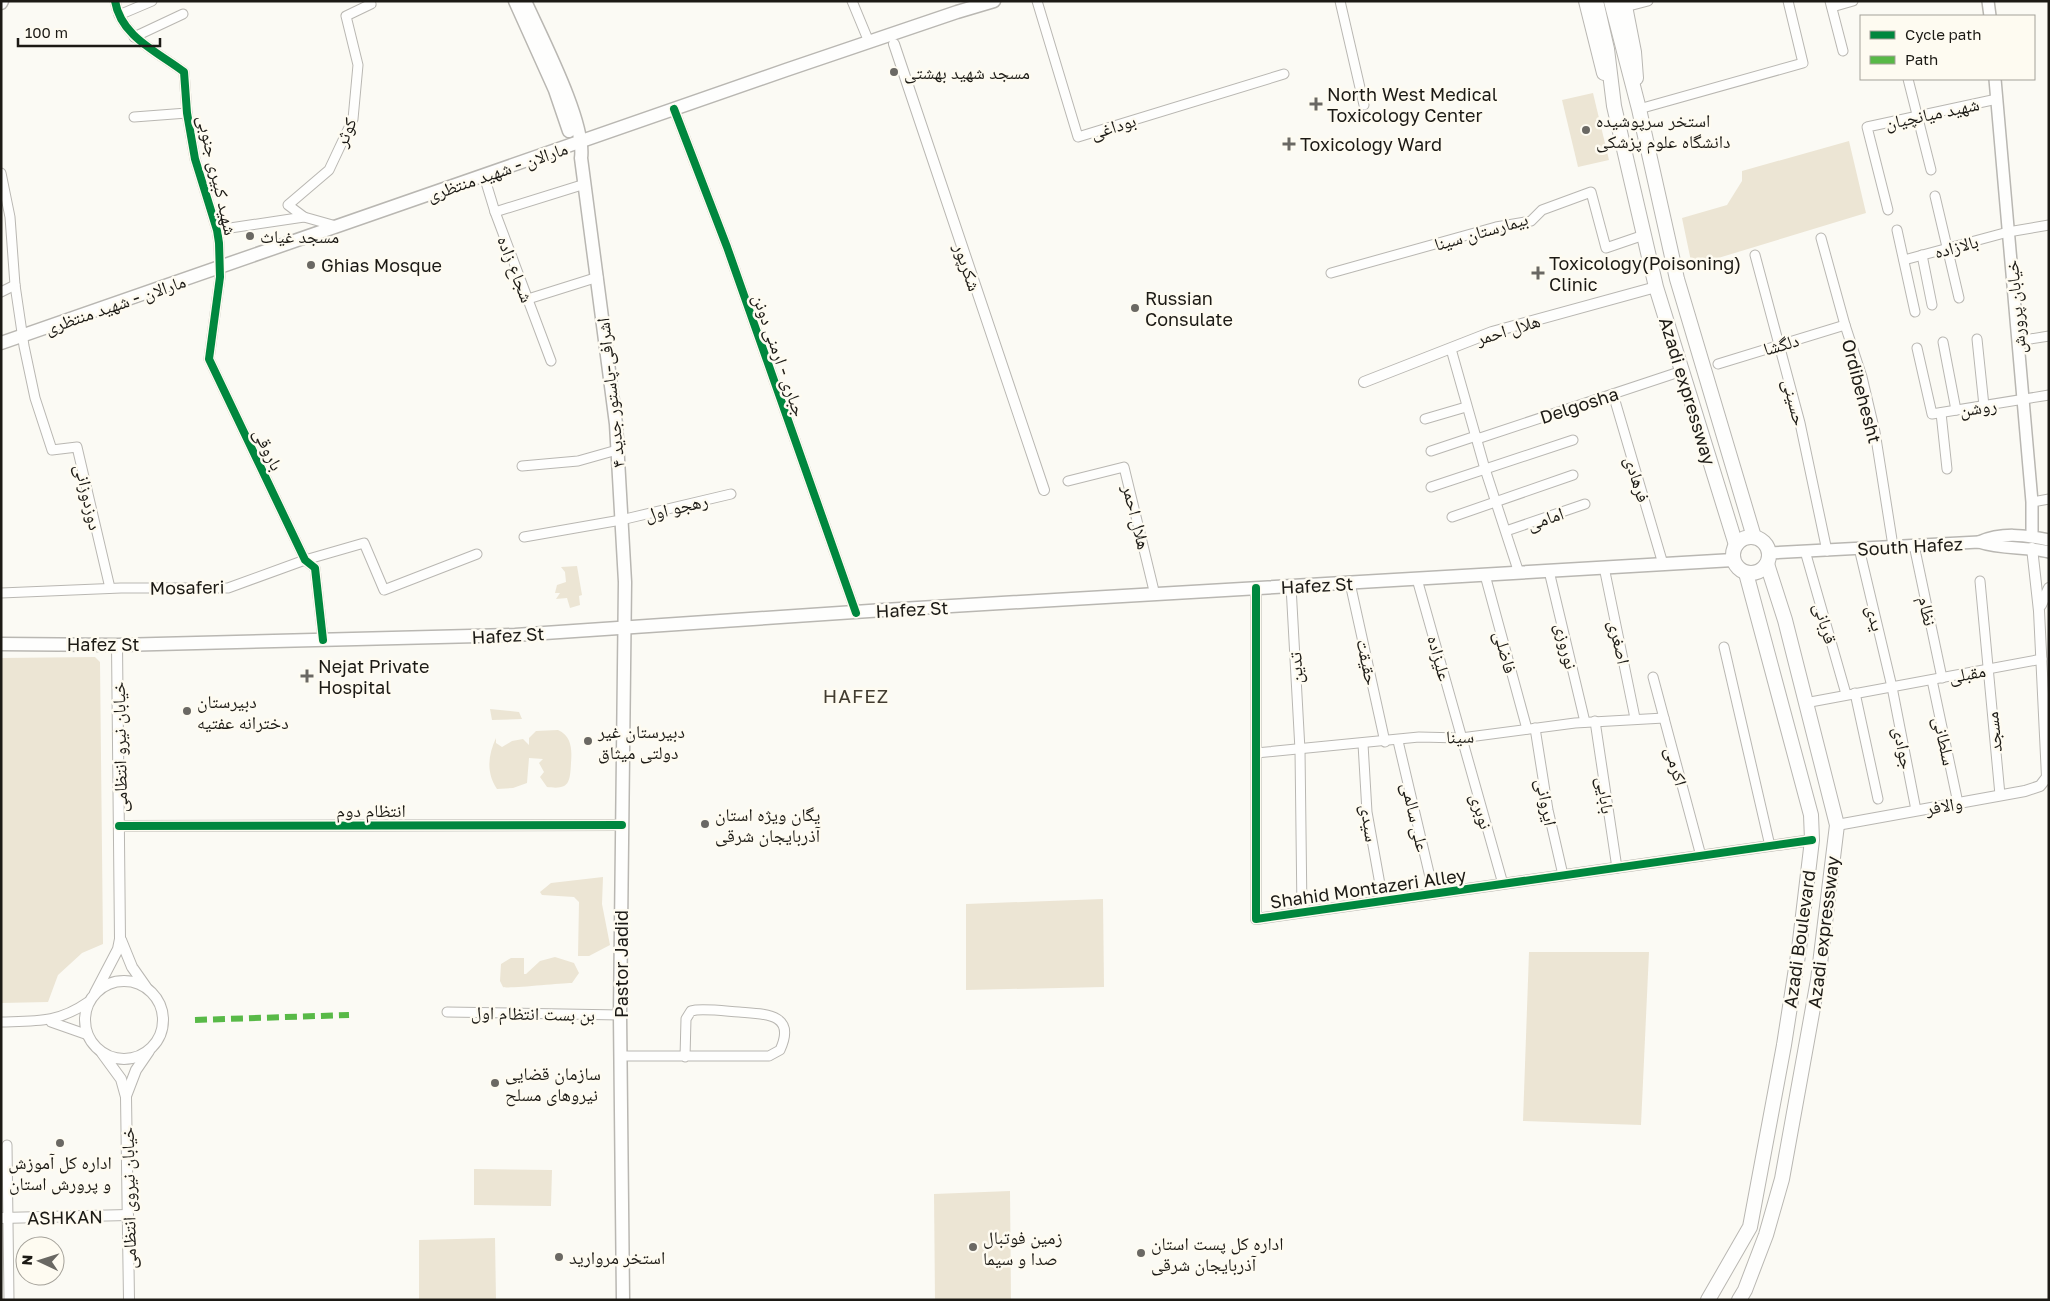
<svg xmlns="http://www.w3.org/2000/svg" width="2050" height="1301" viewBox="0 0 2050 1301" font-family="'Golos Text','Noto Naskh Arabic',sans-serif">
<style>
.green{fill:#ece5d4}
.lines{fill:none;stroke-linecap:round;stroke-linejoin:round}
.minor-casing{stroke:#b9b7b2;stroke-width:11}
.tertiary-casing{stroke:#b9b7b2;stroke-width:12}
.secondary-casing{stroke:#b9b7b2;stroke-width:14}
.primary-casing{stroke:#b9b7b2;stroke-width:15}
.trunk-casing{stroke:#b9b7b2;stroke-width:16}
.minor{stroke:#fefefd;stroke-width:9}
.tertiary{stroke:#fefefd;stroke-width:10}
.secondary{stroke:#fefefd;stroke-width:11}
.primary{stroke:#fefefd;stroke-width:12}
.trunk{stroke:#fefefd;stroke-width:14}
.quiet{stroke:#58b947;stroke-width:6;stroke-dasharray:12 6;stroke-linecap:butt}
.cycleway-casing{stroke:#fefbf1;stroke-width:11}
.cycleway{stroke:#00873e;stroke-width:8}
.poi-dot{fill:#6a6863;stroke:#fefbf1;stroke-width:2}
.labels{text-anchor:middle;dominant-baseline:central;stroke-width:5;stroke-linejoin:round;paint-order:stroke}
.poi-label{font-size:18px;fill:#1c1a15;stroke:#fefbf1;text-anchor:start}
.street-label{font-size:18px;fill:#1c1a15;stroke:#fefbf1}
.neighbourhood-label{font-size:19px;letter-spacing:1px;fill:#423c30;stroke:#fefbf1}
</style>
<rect width="100%" height="100%" fill="#fbfaf4"/>
<!-- green -->
<g class="green">
<path d="M1593,93L1609,160L1578,167L1562,100Z"/>
<path d="M1849,141L1866,213L1692,266L1682,218L1727,205L1742,181V171Z"/>
<path d="M577,566L582,595L579,596L580,605L570,608L567,598L556,599L560,593H555L557,585L566,582L565,572L561,567Z"/>
<path d="M95,657L100,662L103,944L82,953L58,975L48,1002L1,1003V658Z"/>
<path d="M490,709L519,712L522,719L492,720Z"/>
<path d="M558,730C572,736 572,750 571,763C570,783 569,790 547,787L540,777L544,772L539,763L543,759L529,758L527,783L513,788L497,789C486,773 488,755 496,738V743L502,747L512,741L523,739L529,745V738L536,731Z"/>
<path d="M603,877L602,904L610,945L589,956H578L579,902L574,897L542,895L540,892L551,883Z"/>
<path d="M1103,899L1104,987L966,990V904Z"/>
<path d="M1529,952H1649L1641,1125L1523,1121Z"/>
<path d="M555,957L574,963L579,973L572,983C559,983 509,989 503,987L500,981L501,964L511,958H524V974H526L540,961Z"/>
<path d="M474,1169L552,1170L551,1206L474,1205Z"/>
<path d="M1010,1191L1011,1300H935L934,1194Z"/>
<path d="M495,1238L496,1300H419V1240Z"/>
</g>
<g class="lines">
<!-- minor casing -->
<g class="minor-casing">
<g id="minor">
<path d="M115,1C121,37 158,52 184,72L187,113L195,159L217,230L219,243L220,277L209,359L305,560L315,568L323,640"/>
<path d="M852,1L869,42"/>
<path d="M1037,1L1078,137L1284,74"/>
<path d="M1340,1L1364,105"/>
<path d="M1830,1L1843,51"/>
<path d="M1625,7L1648,1"/>
<path d="M1832,7L1853,1"/>
<path d="M119,15L152,1"/>
<path d="M134,37L183,14"/>
<path d="M1908,79L1931,170"/>
<path d="M674,109L727,247L856,613"/>
<path d="M1639,109L1803,63L1788,1"/>
<path d="M134,117L187,113"/>
<path d="M1,173L10,217L15,285L24,346L35,398L52,450L77,447L110,588"/>
<path d="M484,176L495,212L551,361"/>
<path d="M1935,196L1959,298"/>
<path d="M1888,210L1867,127L1997,99"/>
<path d="M495,212L585,184"/>
<path d="M336,226L304,217L288,205L329,170L353,119L358,65L346,16L371,4L370,1"/>
<path d="M217,230L304,217"/>
<path d="M1897,230L1915,312"/>
<path d="M1821,238L1845,325L1862,377L1875,432L1893,546"/>
<path d="M1755,255L1800,423L1827,551"/>
<path d="M1922,255L1932,305"/>
<path d="M1904,260L2008,232L2049,225"/>
<path d="M1331,273L1496,227L1531,221L1542,210L1591,192L1606,248L1644,235"/>
<path d="M1,292L15,285"/>
<path d="M528,299L598,277"/>
<path d="M1977,339L1984,406"/>
<path d="M2018,341L2049,336"/>
<path d="M1943,342L1956,410"/>
<path d="M1917,348L1932,414L2049,395"/>
<path d="M1451,349L1485,469L1519,573"/>
<path d="M1718,364L1845,325"/>
<path d="M1613,394L1663,564"/>
<path d="M1941,413L1947,469"/>
<path d="M1425,419L1466,407"/>
<path d="M1477,439L1682,371"/>
<path d="M1431,451L1476,436"/>
<path d="M522,466L578,461L617,450"/>
<path d="M1068,481L1124,467L1155,595"/>
<path d="M1431,487L1573,440"/>
<path d="M2032,502L2049,499"/>
<path d="M1452,517L1573,475"/>
<path d="M1506,531L1585,504"/>
<path d="M524,537L621,520L731,494"/>
<path d="M1914,545L1942,678"/>
<path d="M1859,548L1892,687L1916,810"/>
<path d="M1805,551L1846,694"/>
<path d="M1604,567L1635,718"/>
<path d="M1549,571L1585,722"/>
<path d="M1485,575L1527,729"/>
<path d="M1417,579L1503,884"/>
<path d="M1980,581L2000,795"/>
<path d="M1350,583L1385,742"/>
<path d="M1291,586L1300,750L1302,912"/>
<path d="M1,593L121,588H228L305,560L364,543L384,590L477,554"/>
<path d="M1724,647L1770,846"/>
<path d="M1653,677L1701,856"/>
<path d="M1932,680L1958,803"/>
<path d="M1855,693L1878,799"/>
<path d="M1805,703L2042,659"/>
<path d="M1595,721L1617,868"/>
<path d="M1535,728L1548,810L1563,875"/>
<path d="M1398,741L1434,894"/>
<path d="M1363,744L1367,812L1383,901"/>
<path d="M1256,753L1419,737L1461,738L1575,723L1664,718"/>
<path d="M447,1012L620,1015"/>
<path d="M1,1022C37,1021 58,1023 88,1002"/>
<path d="M51,1022L88,1035"/>
<path d="M621,1056H769L780,1050C797,1013 764,1014 739,1012C725,1011 710,1009 696,1010L691,1011L686,1019L685,1057"/>
<path d="M7,1145L9,1300"/>
</g>
</g>
<!-- tertiary casing -->
<g class="tertiary-casing">
<g id="tertiary">
<path d="M894,44L1044,490"/>
<path d="M1364,382L1492,332L1656,287"/>
<path d="M1256,588V919L1812,840"/>
<path d="M2041,605L2049,588"/>
<path d="M1837,825L2025,791L2040,786L2047,777L2039,611L2032,548"/>
<path d="M119,826L622,825"/>
<path d="M121,940L132,967L146,987"/>
<circle cx="124" cy="1020" r="39"/>
<path d="M95,993L118,949L120,939L117,645"/>
<path d="M102,1053L121,1079L126,1097L129,1300"/>
<path d="M126,1096L136,1070L149,1051"/>
<path d="M1,1218L128,1215"/>
</g>
</g>
<!-- secondary casing -->
<g class="secondary-casing">
<g id="secondary">
<path d="M1988,1L1990,16"/>
<path d="M1995,79L2032,502V536"/>
<path d="M1979,542C2002,532 2024,535 2049,540"/>
<path d="M1769,553L1979,542C2002,550 2026,546 2049,552"/>
</g>
</g>
<!-- primary casing -->
<g class="primary-casing">
<g id="primary">
<path d="M515,1L555,90L569,131"/>
<path d="M525,1C541,37 586,123 581,158L616,424L625,582L620,1015L623,1300"/>
<path d="M1,3L2,1"/>
<path d="M1,343L786,70L957,12L994,1"/>
<path d="M1,644L117,645L515,635L884,610L1733,560"/>
</g>
</g>
<!-- trunk casing -->
<g class="trunk-casing">
<g id="trunk">
<path d="M1586,1L1604,73"/>
<path d="M1596,1L1607,49L1614,106L1656,287L1736,545"/>
<path d="M1611,1L1639,109L1677,279L1754,537"/>
<path d="M1624,1L1634,52L1636,78"/>
<circle cx="1751" cy="555" r="18"/>
<path d="M1708,1300L1750,1227L1784,1045L1799,949L1812,840L1811,815L1746,573"/>
<path d="M1739,1300L1745,1290L1766,1235L1782,1179L1818,980L1837,825L1785,620L1767,564"/>
</g>
</g>
<!-- minor -->
<use href="#minor" class="minor"/>
<!-- tertiary -->
<use href="#tertiary" class="tertiary"/>
<!-- secondary -->
<use href="#secondary" class="secondary"/>
<!-- primary -->
<use href="#primary" class="primary"/>
<!-- trunk -->
<use href="#trunk" class="trunk"/>
<!-- quiet -->
<path class="quiet" d="M195,1020L349,1015"/>
<!-- cycleway casing -->
<g class="cycleway-casing">
<g id="cycleway">
<path d="M115,1C121,37 158,52 184,72L187,113L195,159L217,230L219,243L220,277L209,359L305,560L315,568L323,640"/>
<path d="M674,109L727,247L856,613"/>
<path d="M1256,588V919L1812,840"/>
<path d="M119,826L622,825"/>
</g>
</g>
<!-- cycleway -->
<use href="#cycleway" class="cycleway"/>
</g>
<!-- markers -->
<g class="poi-dot">
<circle cx="894" cy="72" r="5"/>
<path d="M1313.5 96.5h5v5h5v5h-5v5h-5v-5h-5v-5h5z"/>
<circle cx="1586" cy="130" r="5"/>
<path d="M1286.5 136.5h5v5h5v5h-5v5h-5v-5h-5v-5h5z"/>
<circle cx="250" cy="236" r="5"/>
<circle cx="311" cy="265" r="5"/>
<path d="M1535.5 265.5h5v5h5v5h-5v5h-5v-5h-5v-5h5z"/>
<circle cx="1135" cy="308" r="5"/>
<path d="M304.5 668.5h5v5h5v5h-5v5h-5v-5h-5v-5h5z"/>
<circle cx="187" cy="711" r="5"/>
<circle cx="588" cy="741" r="5"/>
<circle cx="705" cy="824" r="5"/>
<circle cx="495" cy="1083" r="5"/>
<circle cx="60" cy="1143" r="5"/>
<circle cx="973" cy="1247" r="5"/>
<circle cx="1141" cy="1253" r="5"/>
<circle cx="559" cy="1257" r="5"/>
</g>
<g class="labels">
<!-- poi labels -->
<g class="poi-label">
<text x="904" y="72">مسجد شهید بهشتی</text>
<text x="1327" y="94">North West Medical<tspan x="1327" dy="21">Toxicology Center</tspan></text>
<text x="1596" y="120">استخر سرپوشیده<tspan x="1596" dy="21">دانشگاه علوم پزشکی</tspan></text>
<text x="1300" y="144">Toxicology Ward</text>
<text x="260" y="236">مسجد غیاث</text>
<text x="1549" y="263">Toxicology(Poisoning)<tspan x="1549" dy="21">Clinic</tspan></text>
<text x="321" y="265">Ghias Mosque</text>
<text x="1145" y="298">Russian<tspan x="1145" dy="21">Consulate</tspan></text>
<text x="318" y="666">Nejat Private<tspan x="318" dy="21">Hospital</tspan></text>
<text x="197" y="701">دبیرستان<tspan x="197" dy="21">دخترانه عفتیه</tspan></text>
<text x="598" y="731">دبیرستان غیر<tspan x="598" dy="21">دولتی میثاق</tspan></text>
<text x="715" y="814">یگان ویژه استان<tspan x="715" dy="21">آذربایجان شرقی</tspan></text>
<text x="505" y="1073">سازمان قضایی<tspan x="505" dy="21">نیروهای مسلح</tspan></text>
<text x="60" y="1162" text-anchor="middle">اداره کل آموزش<tspan x="60" dy="21">و پرورش استان</tspan></text>
<text x="983" y="1237">زمین فوتبال<tspan x="983" dy="21">صدا و سیما</tspan></text>
<text x="1151" y="1243">اداره کل پست استان<tspan x="1151" dy="21">آذربایجان شرقی</tspan></text>
<text x="569" y="1257">استخر مروارید</text>
</g>
<!-- street labels -->
<g class="street-label">
<text transform="translate(1932 113) rotate(-12)">شهید میانچیان</text>
<text transform="translate(1113 126) rotate(-17)">بوداغی</text>
<text transform="translate(345 132) rotate(-68)">کوثر</text>
<text transform="translate(497 171) rotate(-19)">مارالان - شهید منتظری</text>
<text transform="translate(218 175) rotate(77)">شهید کبیری جنوبی</text>
<text transform="translate(1481 231) rotate(-16)">بیمارستان سینا</text>
<text transform="translate(1956 246) rotate(-15)">بالازاده</text>
<text transform="translate(968 267) rotate(71)">شکرپور</text>
<text transform="translate(516 269) rotate(69)">شجاع زاده</text>
<text transform="translate(115 304) rotate(-19)">مارالان - شهید منتظری</text>
<text transform="translate(2015 307) rotate(-95)">خیابان پرورش</text>
<text transform="translate(1508 329) rotate(-17)">هلال احمر</text>
<text transform="translate(1781 344) rotate(-16)">دلگشا</text>
<text transform="translate(780 355) rotate(71)">جباری - ارمنی دونن</text>
<text transform="translate(1688 391) rotate(73)">Azadi expressway</text>
<text transform="translate(1862 391) rotate(75)">Ordibehesht</text>
<text transform="translate(610 393) rotate(-96)">اشرافی-پاستور جدید ۴</text>
<text transform="translate(1795 402) rotate(76)">حسینی</text>
<text transform="translate(1579 405) rotate(-18)">Delgosha</text>
<text transform="translate(1978 407) rotate(-9)">روشن</text>
<text transform="translate(269 449) rotate(64)">باروقی</text>
<text transform="translate(1638 479) rotate(73)">فرهادی</text>
<text transform="translate(89 497) rotate(77)">دوزدوزانی</text>
<text transform="translate(676 507) rotate(-14)">رهجو اول</text>
<text transform="translate(1137 517) rotate(76)">هلال احمر</text>
<text transform="translate(1545 518) rotate(-19)">امامی</text>
<text transform="translate(1910 546) rotate(-3)">South Hafez</text>
<text transform="translate(1317 585) rotate(-3)">Hafez St</text>
<text transform="translate(187 587) rotate(-1)">Mosaferi</text>
<text transform="translate(912 609) rotate(-3)">Hafez St</text>
<text transform="translate(1928 611) rotate(78)">نظام</text>
<text transform="translate(1876 618) rotate(77)">یدی</text>
<text transform="translate(1826 623) rotate(74)">قربانی</text>
<text transform="translate(508 635) rotate(-3)">Hafez St</text>
<text transform="translate(1620 642) rotate(78)">اصغری</text>
<text x="103" y="644">Hafez St</text>
<text transform="translate(1567 646) rotate(77)">نوروزی</text>
<text transform="translate(1506 652) rotate(75)">فاضلی</text>
<text transform="translate(1440 658) rotate(75)">علیزاده</text>
<text transform="translate(1368 662) rotate(78)">حقیقت</text>
<text transform="translate(1295 668) rotate(-93)">تدین</text>
<text transform="translate(1967 673) rotate(-10)">مقبلی</text>
<text transform="translate(1993 732) rotate(-96)">مسجد</text>
<text transform="translate(1460 736) rotate(-2)">سینا</text>
<text transform="translate(1945 741) rotate(78)">سلطانی</text>
<text transform="translate(119 747) rotate(-91)">خیابان نیرو انتظامی</text>
<text transform="translate(1904 748) rotate(79)">جوادی</text>
<text transform="translate(1677 766) rotate(75)">اکرمی</text>
<text transform="translate(1606 795) rotate(82)">بابایی</text>
<text transform="translate(1547 802) rotate(79)">ایروانی</text>
<text transform="translate(1944 805) rotate(-10)">والافر</text>
<text x="371" y="810">انتظام دوم</text>
<text transform="translate(1482 811) rotate(73)">نوبری</text>
<text transform="translate(1416 817) rotate(77)">علی سالمی</text>
<text transform="translate(1370 823) rotate(82)">سیدی</text>
<text transform="translate(1368 888) rotate(-8)">Shahid Montazeri Alley</text>
<text transform="translate(1823 932) rotate(-83)">Azadi expressway</text>
<text transform="translate(1799 939) rotate(-82)">Azadi Boulevard</text>
<text transform="translate(621 964) rotate(-90)">Pastor Jadid</text>
<text transform="translate(533 1013) rotate(1)">بن بست انتظام اول</text>
<text transform="translate(128 1198) rotate(-91)">خیابان نیروی انتظامی</text>
<text transform="translate(65 1217) rotate(-1)">ASHKAN</text>
</g>
<!-- neighbourhood labels -->
<g class="neighbourhood-label">
<text x="856" y="695">HAFEZ</text>
</g>
</g>
<!-- border -->
<rect width="2050" height="1301" fill="none" stroke="#1c1a15" stroke-width="5"/>
<!-- legend -->
<rect x="1860" y="15" width="175" height="65" fill="#fefbf1" stroke="#a4a199"/>
<rect x="1870" y="31" width="25" height="8" fill="#00873e" stroke="#a4a199"/>
<text x="1905" y="40" font-size="15" fill="#1c1a15">Cycle path</text>
<rect x="1870" y="56" width="25" height="8" fill="#58b947" stroke="#a4a199"/>
<text x="1905" y="65" font-size="15" fill="#1c1a15">Path</text>
<!-- north arrow -->
<g transform="translate(40 1261) rotate(274)"><circle r="24" fill="#fefbf1" stroke="#a4a199"/>
<path d="M0-4L9 19L0 12L-9 19Z" fill="#6a6863"/>
<text y="-8" font-size="14" font-weight="bold" text-anchor="middle" fill="#1c1a15">N</text>
</g>
<!-- scale -->
<path d="M18 38v8h142v-8" fill="none" stroke="#1c1a15" stroke-width="2.5"/>
<text x="25" y="38" font-size="15" fill="#1c1a15" stroke="#fefbf1" stroke-width="4" paint-order="stroke">100 m</text>
</svg>
